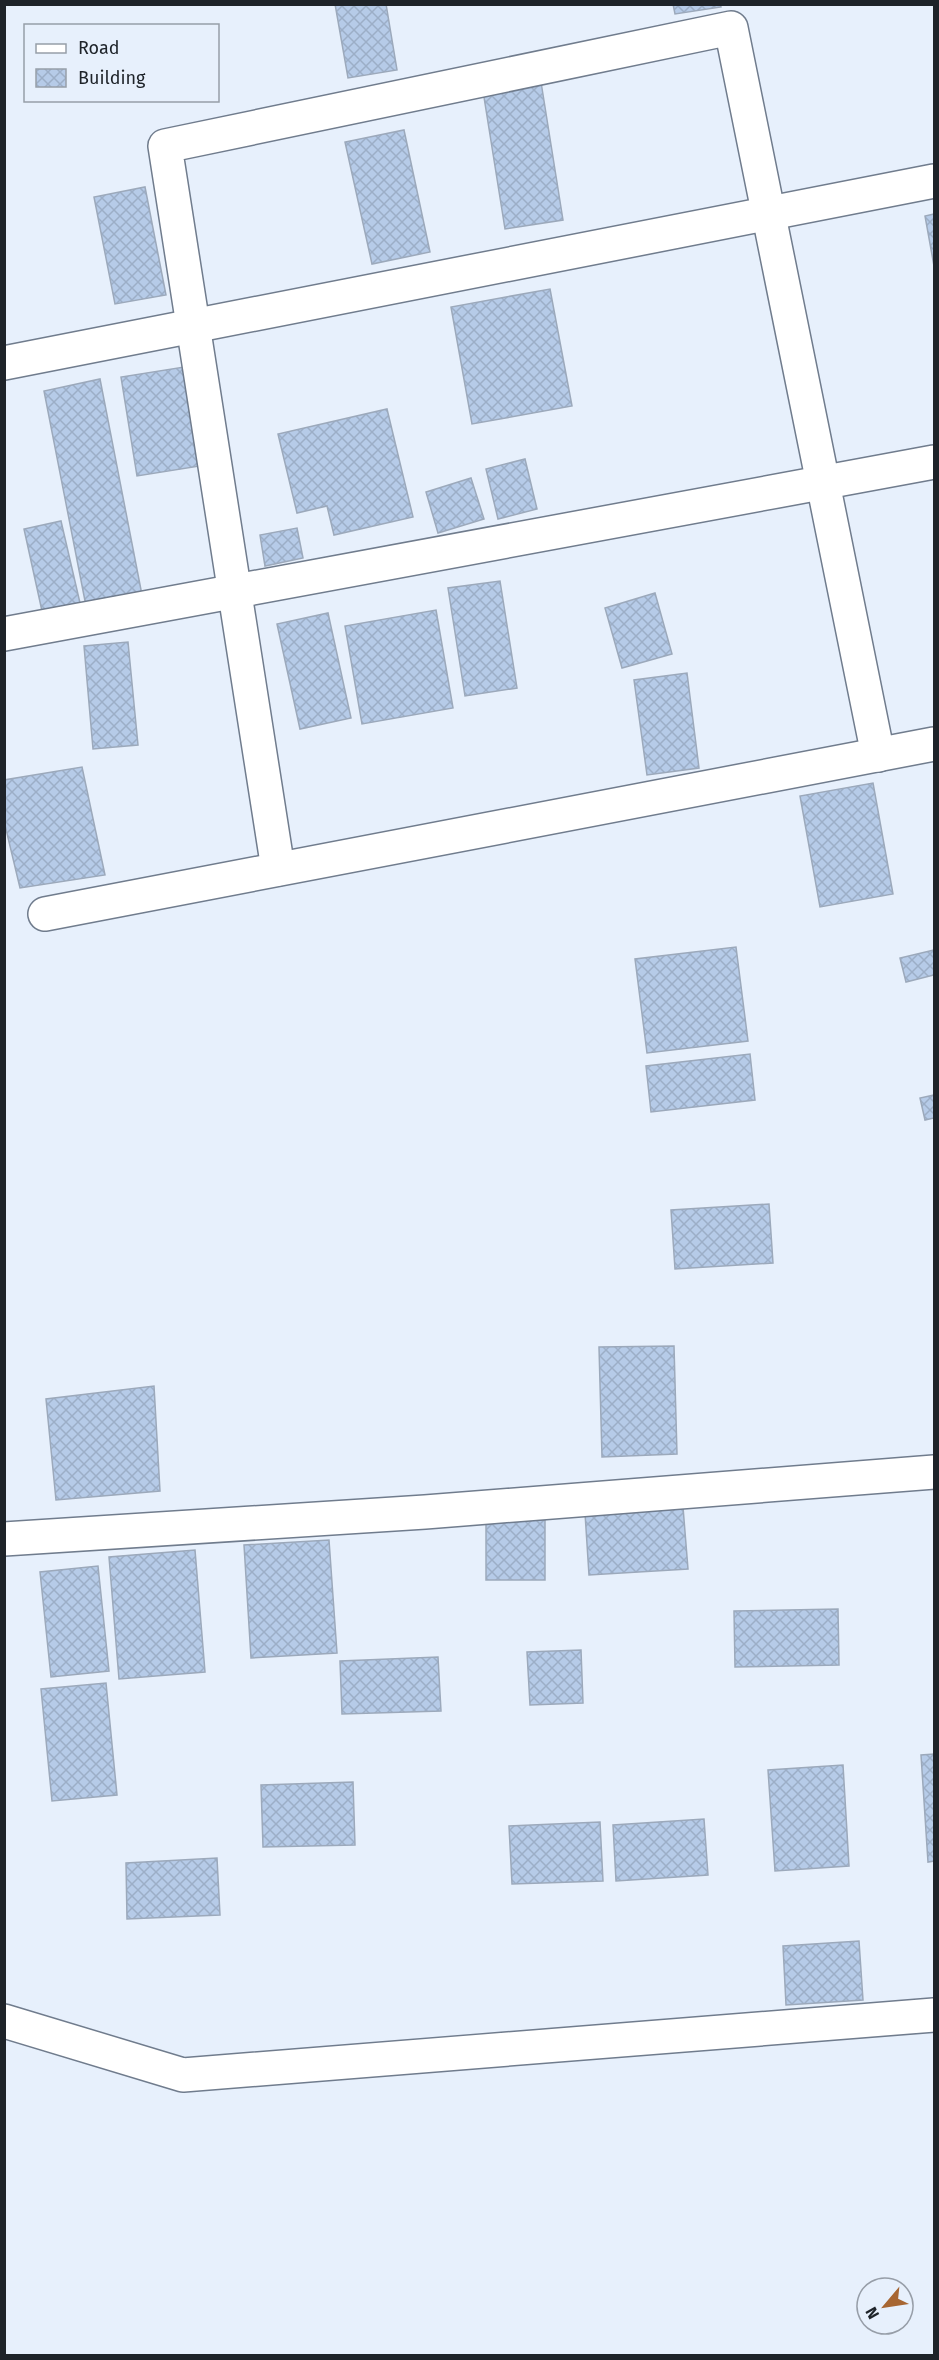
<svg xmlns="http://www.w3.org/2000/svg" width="939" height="2360" viewBox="0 0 939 2360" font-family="'Fira Sans',sans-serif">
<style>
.building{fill:url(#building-cross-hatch);stroke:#9ca9bb;stroke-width:1.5}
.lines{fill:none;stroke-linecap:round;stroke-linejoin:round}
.minor-casing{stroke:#707c8d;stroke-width:36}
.minor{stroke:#fff;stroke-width:33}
</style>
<defs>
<pattern id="building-cross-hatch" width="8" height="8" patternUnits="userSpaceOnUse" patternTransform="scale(1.5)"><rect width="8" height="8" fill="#b6cbe8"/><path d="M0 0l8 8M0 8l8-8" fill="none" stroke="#9caec7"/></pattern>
</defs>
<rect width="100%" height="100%" fill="#e7f0fc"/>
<!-- building -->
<g class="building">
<path d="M335,4H386L397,70L348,78Z"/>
<path d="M673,4H720L721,7L675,14Z"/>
<path d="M541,82L563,220L505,229L483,91Z"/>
<path d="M404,130L430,252L372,264L345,142Z"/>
<path d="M145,187L166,295L115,304L94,197Z"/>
<path d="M934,214V266L925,216Z"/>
<path d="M550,289L572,406L472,424L451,307Z"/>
<path d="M184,367L200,466L137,476L121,377Z"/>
<path d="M100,379L142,595L86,606L44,391Z"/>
<path d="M387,409L413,517L334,535L327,506L297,513L278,434Z"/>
<path d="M525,459L537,509L498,519L486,469Z"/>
<path d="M471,478L484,519L438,533L426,492Z"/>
<path d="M61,521L80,603L42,611L24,529Z"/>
<path d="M297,528L303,558L265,566L260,535Z"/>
<path d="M500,581L517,688L465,696L448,588Z"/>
<path d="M655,593L672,654L622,668L605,608Z"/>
<path d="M436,610L453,708L362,724L345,626Z"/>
<path d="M328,613L351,718L300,729L277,624Z"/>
<path d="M128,642L138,745L93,749L84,646Z"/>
<path d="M687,673L699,768L647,775L634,680Z"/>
<path d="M82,767L105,875L20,888L4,821V780Z"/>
<path d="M873,783L893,894L820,907L800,796Z"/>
<path d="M736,947L748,1041L647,1053L635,959Z"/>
<path d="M934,950V975L906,982L900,958Z"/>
<path d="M750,1054L755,1100L651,1112L646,1066Z"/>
<path d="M934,1095V1118L925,1120L920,1098Z"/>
<path d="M769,1204L773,1263L675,1269L671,1210Z"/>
<path d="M674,1346L677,1454L602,1457L599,1347Z"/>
<path d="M154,1386L160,1491L56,1500L46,1399Z"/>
<path d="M683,1507L688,1569L589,1575L585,1513Z"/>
<rect x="486" y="1520" width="59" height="60"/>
<path d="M329,1540L337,1653L251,1658L244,1545Z"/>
<path d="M195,1550L205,1672L119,1679L109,1557Z"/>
<path d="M98,1566L109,1671L51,1677L40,1572Z"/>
<path d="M838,1609L839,1665L735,1667L734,1611Z"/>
<path d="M581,1650L583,1703L530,1705L527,1652Z"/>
<path d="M438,1657L441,1711L342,1714L340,1661Z"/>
<path d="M106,1683L117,1795L52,1801L41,1689Z"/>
<path d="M934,1754V1861L928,1862L921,1755Z"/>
<path d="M843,1765L849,1866L775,1871L768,1770Z"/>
<path d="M353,1782L355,1845L263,1847L261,1785Z"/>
<path d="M704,1819L708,1875L616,1881L613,1825Z"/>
<path d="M600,1822L603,1881L512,1884L509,1826Z"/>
<path d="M217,1858L220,1915L127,1919L126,1863Z"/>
<path d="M859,1941L863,2000L786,2005L783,1946Z"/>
</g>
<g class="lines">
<!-- minor casing -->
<g class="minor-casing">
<g id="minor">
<path d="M4,363L934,181"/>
<path d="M4,634L934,462"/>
<path d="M278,869L165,146L731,28L878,755"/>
<path d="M45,914L934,744"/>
<path d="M4,1539L425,1512L934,1472"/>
<path d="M4,2021L183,2075L934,2015"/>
</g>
</g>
<!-- minor -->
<use href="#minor" class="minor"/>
</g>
<!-- border -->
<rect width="939" height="2360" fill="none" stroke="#1e2329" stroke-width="12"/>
<!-- legend -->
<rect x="24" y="24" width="195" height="78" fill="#e7f0fc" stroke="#979ea8" stroke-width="1.5"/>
<rect x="36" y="44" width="30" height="9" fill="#ffffff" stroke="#979ea8" stroke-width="1.5"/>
<text x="78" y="54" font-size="18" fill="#1e2329">Road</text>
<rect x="36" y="69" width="30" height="18" fill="url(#building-cross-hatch)" stroke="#979ea8" stroke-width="1.5"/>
<text x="78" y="84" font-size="18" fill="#1e2329">Building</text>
<!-- north arrow -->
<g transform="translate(885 2306) rotate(241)"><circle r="28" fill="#e7f0fc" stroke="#979ea8" stroke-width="1.5"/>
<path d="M0-4.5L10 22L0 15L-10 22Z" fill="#a76632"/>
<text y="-9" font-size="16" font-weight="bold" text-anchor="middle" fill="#1e2329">N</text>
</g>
</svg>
